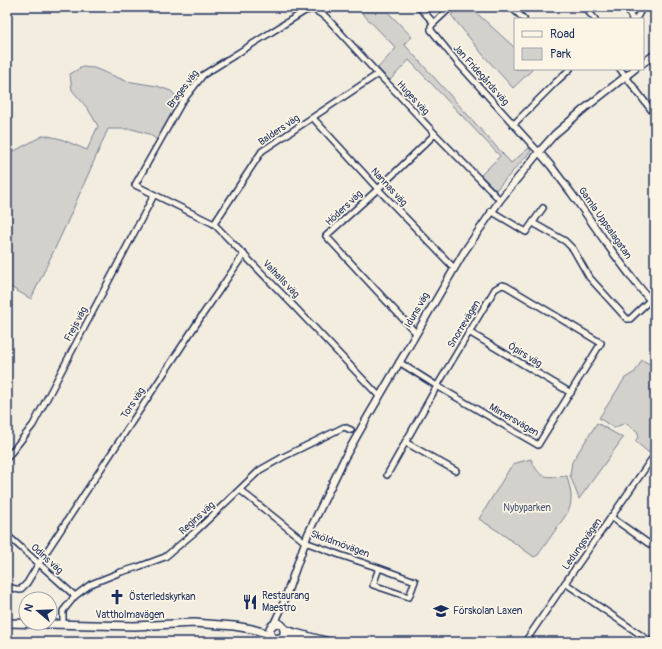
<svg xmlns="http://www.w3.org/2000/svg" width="662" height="649" viewBox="0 0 662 649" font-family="Pangolin,sans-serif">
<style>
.green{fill:#d3d1cc;stroke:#778095}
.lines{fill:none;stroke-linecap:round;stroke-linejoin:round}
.minor-casing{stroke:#1b2f5e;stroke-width:8}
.tertiary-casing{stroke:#1b2f5e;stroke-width:9}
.secondary-casing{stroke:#1b2f5e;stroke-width:10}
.minor{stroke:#fcf5e5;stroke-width:5}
.tertiary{stroke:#fcf5e5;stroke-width:6}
.secondary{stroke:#fcf5e5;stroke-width:7}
.labels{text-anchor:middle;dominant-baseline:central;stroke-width:3.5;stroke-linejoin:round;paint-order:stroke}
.street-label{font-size:10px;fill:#1b2f5e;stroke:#fcf5e5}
.park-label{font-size:10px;fill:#49587a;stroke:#fcf5e5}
.poi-label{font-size:10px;fill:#1b2f5e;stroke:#fcf5e5;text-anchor:start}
</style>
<rect width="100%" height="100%" fill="#f3ede0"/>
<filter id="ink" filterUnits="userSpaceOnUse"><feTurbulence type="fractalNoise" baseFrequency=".025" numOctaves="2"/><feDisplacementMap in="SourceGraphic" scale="8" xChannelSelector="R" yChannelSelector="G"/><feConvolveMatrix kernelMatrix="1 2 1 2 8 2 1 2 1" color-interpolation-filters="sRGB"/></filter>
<g filter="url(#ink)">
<!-- green -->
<g class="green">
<path d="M356,7H386L385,9L412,37L404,44L511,163L529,148L531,151L496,190L481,175L500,156L409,60L390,80L378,68L396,48Z"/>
<path d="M459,7H470L515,48V69H533L513,88L484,56L451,15Z"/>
<path d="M82,67L94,68L126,81L157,86L171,91L182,102L160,142L149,134L132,129H108L66,225L31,299L7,285V155L44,135L61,139L87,150L98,126L88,109L72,90L70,74Z"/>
<path d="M642,360L650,364H655V438L651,441L649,453L635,441L639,436L637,431L625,423L614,428L599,418L625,378L635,372Z"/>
<path d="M597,423L623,438L579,499L570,475L572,462Z"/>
<path d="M531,459C540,480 546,477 567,476C570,489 574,499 568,512L538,555L534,557L498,531L479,519L510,468L516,463Z"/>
</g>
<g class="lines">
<!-- minor casing -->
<g class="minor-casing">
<g id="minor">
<path d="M419,7L434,23L431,26V30L457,62L534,147L539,152"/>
<path d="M511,7L524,19"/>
<path d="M584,7L595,19"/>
<path d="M624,7L630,14L632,19"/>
<path d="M636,19L640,12L637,7"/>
<path d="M434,23L451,7"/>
<path d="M620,69L655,115"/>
<path d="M313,118L378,189L454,268"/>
<path d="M513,125L556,82L570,69"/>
<path d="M491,211L526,232L543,208"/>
<path d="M533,223L565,241L573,249L589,277L627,319H630L650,300"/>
<path d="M214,224L262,151L378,74"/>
<path d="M469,332L571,393"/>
<path d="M416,333L326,236L378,189L435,134"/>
<path d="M379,396L290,302L214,224L135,185L182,102L203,75L305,11L313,9L326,17L378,74L397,93L435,134L500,200"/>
<path d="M405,442L456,471"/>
<path d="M7,458L33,425L154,195"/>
<path d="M387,475L437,386L495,289L502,285L506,286L601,343L538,445L437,386L399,362"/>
<path d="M240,490L305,542L340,555L379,568L373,585L409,597L415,581L379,568"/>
<path d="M611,517L655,548"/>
<path d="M7,535L75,596"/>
<path d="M565,583L651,642"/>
<path d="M7,587L20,590L27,583L39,563L201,317L244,254"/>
<path d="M63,624V611L75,596L91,584L121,572L138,567L165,557L195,532L260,470L283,457L344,427L351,430"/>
<path d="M525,642L565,583L651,460L655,463"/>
</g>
</g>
<!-- tertiary casing -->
<g class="tertiary-casing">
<g id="tertiary">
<path d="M643,63L655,54"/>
<path d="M539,152L551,166L572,194L609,247L636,283L655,306"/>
<path d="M274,624L282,607L308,534L345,457L367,418L464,252L500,200L539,152L555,134L584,109L635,69"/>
</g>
</g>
<!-- secondary casing -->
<g class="secondary-casing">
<g id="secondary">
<path d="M7,623L134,626L194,623L234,626L252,629L266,633L273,638L276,639L282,637L307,636"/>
<path d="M284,629L295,633L329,642"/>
<path d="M271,636C268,630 270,625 277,623C282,624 285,628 284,633"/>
</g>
</g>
<!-- minor -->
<use href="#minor" class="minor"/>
<!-- tertiary -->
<use href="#tertiary" class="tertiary"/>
<!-- secondary -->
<use href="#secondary" class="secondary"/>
</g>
</g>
<!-- icons -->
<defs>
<g id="church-bare" transform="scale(1.2)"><path d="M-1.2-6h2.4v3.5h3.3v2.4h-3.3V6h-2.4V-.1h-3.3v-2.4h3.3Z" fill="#1b2f5e" stroke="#fcf5e5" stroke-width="2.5" paint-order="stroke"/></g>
<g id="restaurant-bare" transform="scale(1.2)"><path d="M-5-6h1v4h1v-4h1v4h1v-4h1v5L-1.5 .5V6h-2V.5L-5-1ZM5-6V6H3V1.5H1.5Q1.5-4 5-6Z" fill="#1b2f5e" stroke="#fcf5e5" stroke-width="2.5" paint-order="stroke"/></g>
<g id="school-bare" transform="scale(1.2)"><path d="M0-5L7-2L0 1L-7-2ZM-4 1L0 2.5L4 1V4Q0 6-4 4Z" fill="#1b2f5e" stroke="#fcf5e5" stroke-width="2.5" paint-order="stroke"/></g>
</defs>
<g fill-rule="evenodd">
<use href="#church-bare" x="117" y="597"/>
<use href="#restaurant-bare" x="250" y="602"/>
<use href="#school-bare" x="441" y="611"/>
</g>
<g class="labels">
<!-- street labels -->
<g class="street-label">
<text transform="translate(481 75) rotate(48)">Jan Fridegårds väg</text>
<text transform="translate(183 89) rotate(-53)">Brages väg</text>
<text transform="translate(413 98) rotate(47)">Huges väg</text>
<text transform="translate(279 130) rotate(-34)">Balders väg</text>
<text transform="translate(389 187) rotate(47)">Nannas väg</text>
<text transform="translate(344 208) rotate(-43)">Höders väg</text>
<text transform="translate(605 223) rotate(55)">Gamla Uppsalagatan</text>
<text transform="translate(281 279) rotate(46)">Valhalls väg</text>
<text transform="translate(417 310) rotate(-60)">Iduns väg</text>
<text transform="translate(76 324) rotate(-62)">Frejs väg</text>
<text transform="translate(464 324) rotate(-59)">Snorrevägen</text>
<text transform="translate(525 355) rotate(31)">Öpirs väg</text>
<text transform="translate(133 403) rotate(-57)">Tors väg</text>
<text transform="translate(514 420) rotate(30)">Mimersvägen</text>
<text transform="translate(197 518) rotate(-42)">Regins väg</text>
<text transform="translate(340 544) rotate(20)">Sköldmövägen</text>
<text transform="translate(582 544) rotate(-55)">Ledungsvägen</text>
<text transform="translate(47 559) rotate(42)">Odins väg</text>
<text x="130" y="615">Vattholmavägen</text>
</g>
<!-- park labels -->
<g class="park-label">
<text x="527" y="508">Nybyparken</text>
</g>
<!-- poi labels -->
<g class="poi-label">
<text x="262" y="596">Restaurang<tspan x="262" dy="12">Maestro</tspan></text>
<text x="129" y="597">Österledskyrkan</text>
<text x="453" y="611">Förskolan Laxen</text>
</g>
</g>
<!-- margin -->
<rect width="662" height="649" fill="none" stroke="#fcf5e5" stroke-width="24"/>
<rect x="12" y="12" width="638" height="625" fill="none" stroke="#1b2f5e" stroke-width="1.5" filter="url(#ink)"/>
<!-- legend -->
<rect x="514" y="18" width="130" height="52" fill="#fcf5e5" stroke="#a2a6af"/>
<rect x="522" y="31" width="20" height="6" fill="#fcf5e5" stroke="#a2a6af"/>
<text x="550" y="38" font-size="12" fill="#1b2f5e">Road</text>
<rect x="522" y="48" width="20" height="12" fill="#d3d1cc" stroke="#a2a6af"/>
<text x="550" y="58" font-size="12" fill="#1b2f5e">Park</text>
<!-- north arrow -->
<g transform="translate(38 611) rotate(289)"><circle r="19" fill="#fcf5e5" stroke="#a2a6af"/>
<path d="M0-3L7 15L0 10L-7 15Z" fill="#1b2f5e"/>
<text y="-6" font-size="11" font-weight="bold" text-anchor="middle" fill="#1b2f5e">N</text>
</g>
</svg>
